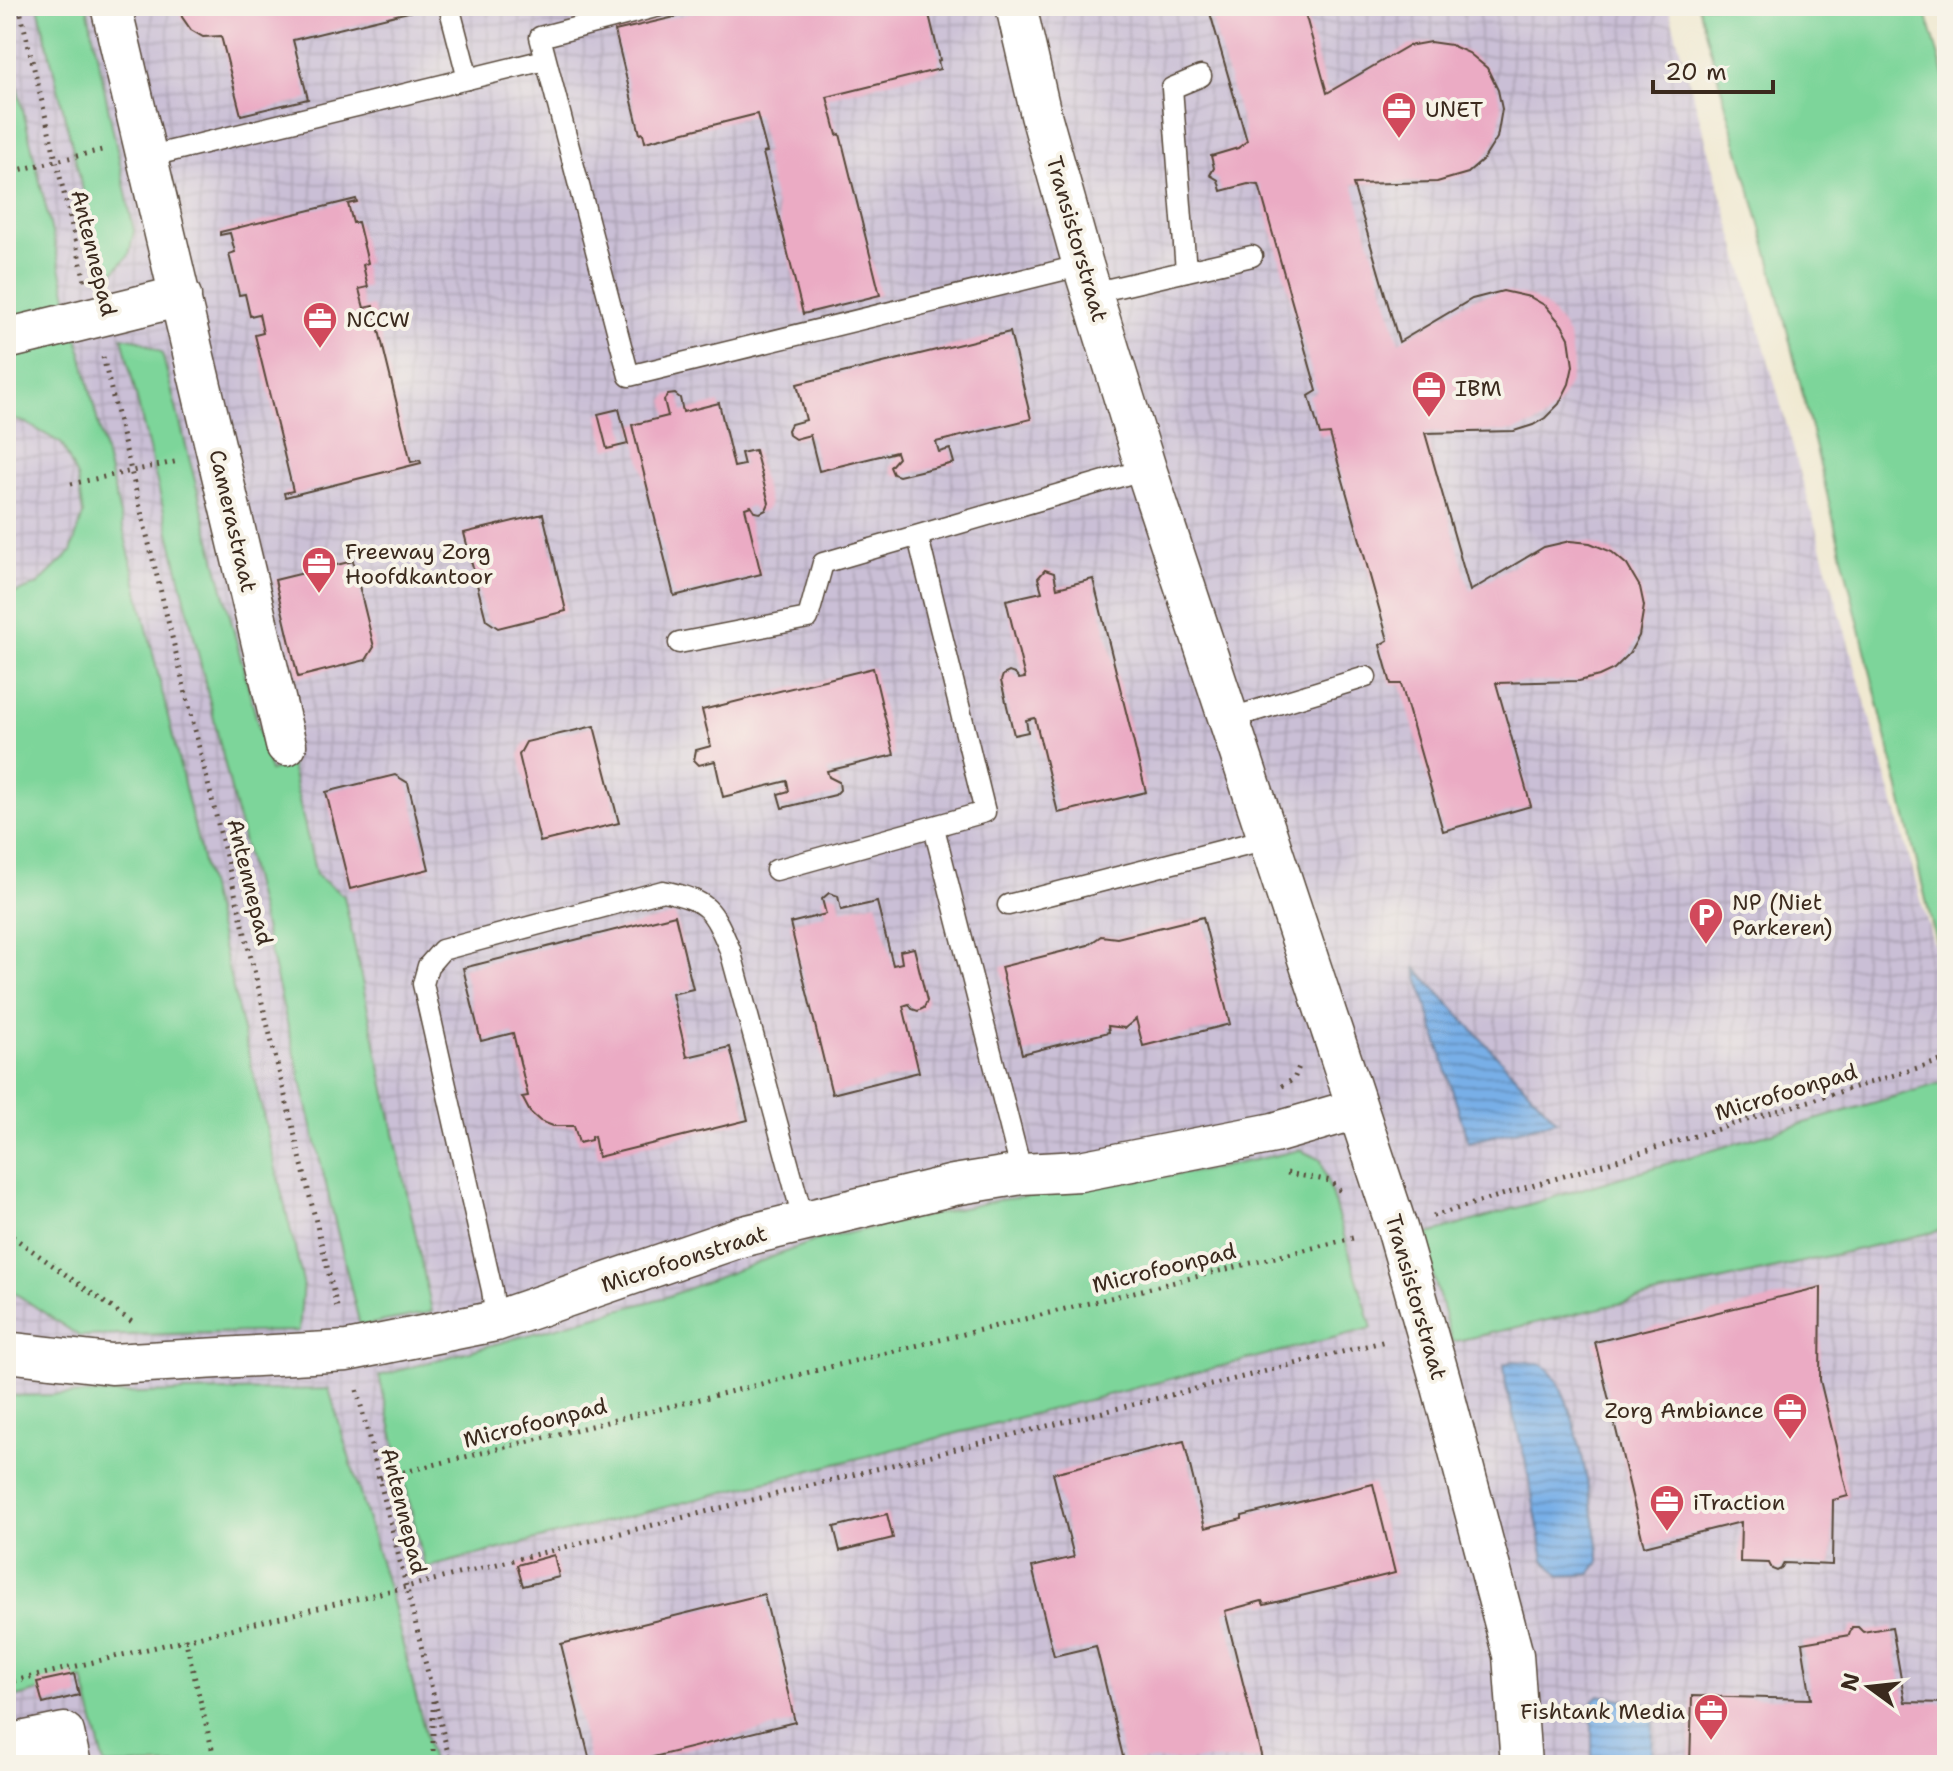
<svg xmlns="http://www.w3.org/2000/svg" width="1953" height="1771" viewBox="0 0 1953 1771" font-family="'Shantell Sans',sans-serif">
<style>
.industrial{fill:url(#industrial-grid)}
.green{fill:#7dd59a;stroke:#5c805c;stroke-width:2}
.water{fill:url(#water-rules);stroke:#5a6c82;stroke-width:2}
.building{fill:#ebabc4}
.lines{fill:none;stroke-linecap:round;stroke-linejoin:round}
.lane-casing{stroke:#564739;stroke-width:23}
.street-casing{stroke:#564739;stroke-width:43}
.path{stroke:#564739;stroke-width:5;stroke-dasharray:2 6;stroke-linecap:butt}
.lane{stroke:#fff;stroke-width:20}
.street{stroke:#fff;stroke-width:40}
.labels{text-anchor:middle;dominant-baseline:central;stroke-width:8;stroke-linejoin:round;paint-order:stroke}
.poi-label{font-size:22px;fill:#3b2a1e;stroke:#f7f3e8;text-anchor:start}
.street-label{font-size:22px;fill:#3b2a1e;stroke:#f7f3e8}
</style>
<defs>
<pattern id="industrial-grid" width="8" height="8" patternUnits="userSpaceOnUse" patternTransform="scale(2)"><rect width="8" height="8" fill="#cabfd6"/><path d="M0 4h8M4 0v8" fill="none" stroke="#aea4b7"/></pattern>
<pattern id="water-rules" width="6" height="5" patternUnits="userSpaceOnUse" patternTransform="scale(2)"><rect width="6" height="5" fill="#78afe7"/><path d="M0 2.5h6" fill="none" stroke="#648fbb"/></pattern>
</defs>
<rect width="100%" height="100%" fill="#f7f3e8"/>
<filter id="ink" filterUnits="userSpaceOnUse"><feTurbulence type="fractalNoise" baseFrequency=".0125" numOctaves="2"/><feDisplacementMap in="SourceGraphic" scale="16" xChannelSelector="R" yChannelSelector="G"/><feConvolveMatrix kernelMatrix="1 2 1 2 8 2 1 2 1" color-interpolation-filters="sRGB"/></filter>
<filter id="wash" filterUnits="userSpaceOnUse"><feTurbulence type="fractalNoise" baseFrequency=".006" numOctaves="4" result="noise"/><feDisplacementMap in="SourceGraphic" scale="32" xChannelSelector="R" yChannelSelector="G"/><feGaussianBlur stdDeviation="1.8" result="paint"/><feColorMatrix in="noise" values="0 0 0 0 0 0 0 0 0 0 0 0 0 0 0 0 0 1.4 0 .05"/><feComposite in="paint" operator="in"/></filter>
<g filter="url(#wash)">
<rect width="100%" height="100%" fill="#f0e9d1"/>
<!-- industrial -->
<path class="industrial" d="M6,6H1668L1947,991V1765H6Z"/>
<!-- green -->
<g class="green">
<path d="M38,6H87L134,231L129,255L105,281Z"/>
<path d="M1698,6H1924L1947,84V986L1770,260Z"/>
<path d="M6,38L69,305L6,322Z"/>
<path d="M77,335L303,1282L299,1331L79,1336L6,1287V596L37,585L71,552L83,514L77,477L62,444L26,423L6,417V353Z"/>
<path d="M122,337L139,340L162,353L270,771L291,765L316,875L344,896L432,1312L360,1326Z"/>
<path d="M1947,1081V1229L1452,1342L1422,1236Z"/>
<path d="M1300,1150L1321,1160L1372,1328L425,1568L379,1376L666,1297L817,1240L999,1200L1209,1170Z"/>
<path d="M329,1389L393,1605L433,1765H105L83,1679L6,1700V1396Z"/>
</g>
<!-- water -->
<g class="water">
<path d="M1415,967L1557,1121L1468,1142Z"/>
<path d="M1514,1361C1526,1362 1541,1361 1549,1370C1577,1398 1592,1509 1599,1550V1562L1590,1574L1560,1576L1544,1560L1527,1467L1506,1387L1504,1364Z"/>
<path d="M1599,1695L1648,1704L1653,1716L1652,1765H1592V1702Z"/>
</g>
<g id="blocks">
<!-- building -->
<g class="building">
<path d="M180,6H429V7L293,40L308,99L241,115L221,36L203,37L191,30L182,17Z"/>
<path d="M722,6H927L940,60L938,61L940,69L827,97L837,135L840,134L880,295L803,314L763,153L767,152L757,114L645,142L643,133L640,134L615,31Z"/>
<path d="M1208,6H1303L1327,93L1408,46L1430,42L1451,45L1469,53L1487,68L1498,90L1502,109L1497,138L1483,160L1468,173L1437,182L1353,184L1399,342L1472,299L1503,291L1530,297L1546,306L1562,325L1569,338L1573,366L1569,384L1559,404L1545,418L1533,425L1514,431L1425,433L1470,591L1544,547L1570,541L1590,543L1612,552L1627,565L1640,587L1644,606L1639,636L1629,654L1614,669L1599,676L1579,681L1496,683L1531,806L1443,831L1401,684H1391L1380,645L1388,640L1330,434L1320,435L1309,396L1317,391L1259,185L1248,184L1221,191L1218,180L1210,175L1214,168L1211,156L1238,148L1247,141Z"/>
<path d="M356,199L357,202L348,204L353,223L358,222L368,263L363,265L368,287L359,289L364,308L373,306L411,462L420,460L421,463L285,497L284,493L293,491L255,335L263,333L259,314L250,316L245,294L239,295L229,254L235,252L230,233L220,235V232Z"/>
<path d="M1010,332L1031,419L936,442L939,452L950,449L954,463L899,476L893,474L890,467L898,458L896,452L819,471L810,435L795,439L789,435L788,430L791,424L806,420L797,384Z"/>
<path d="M675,394L680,398L683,412L719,403L734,467L744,465L741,453L755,450L769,503L766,510L760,513L755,512L751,506L745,508L761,574L674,596L632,425L668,416L664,400L668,395Z"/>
<path d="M619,409L628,444L607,449L598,414Z"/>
<path d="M543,514L566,611L498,628L486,620L464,533Z"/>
<path d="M353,561L374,647L366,660L298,677L275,580Z"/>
<path d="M1045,570L1054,573L1057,588L1093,579L1146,792L1058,813L1035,718L1026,720L1028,732L1014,735L1001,681L1003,675L1009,672L1015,674L1019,679L1025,678L1006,600L1042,592L1038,578Z"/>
<path d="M873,668L894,755L827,771L829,777L839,782L840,790L835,795L782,808L778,794L789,791L787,781L723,797L715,761L699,765L694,760L696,750L711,746L702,710Z"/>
<path d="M594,726L619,823L540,842L519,755L526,742Z"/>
<path d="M395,775L408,783L429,869L350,889L326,792Z"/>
<path d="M829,893L838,896L841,910L877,902L893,965L902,963L900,951L914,948L927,1001L924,1008L918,1011L912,1009L909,1004L903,1006L919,1072L832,1094L790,923L826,914L822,899Z"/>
<path d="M675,915L693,989L672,994L687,1057L730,1047L748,1120L598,1157L594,1136L591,1137V1140L579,1143L574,1126H553L540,1121L530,1112L522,1097L528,1096L513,1033L481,1041L463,968Z"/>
<path d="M1203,917L1230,1024L1143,1046L1136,1019L1125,1028L1108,1026L1109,1032L1022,1054L1001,967L1088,945L1101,936L1117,938Z"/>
<path d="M1821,1287L1820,1380L1848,1496L1833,1500L1832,1565L1784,1563L1781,1569L1777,1571L1772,1569L1769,1563L1740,1562L1741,1522L1644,1546L1595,1342Z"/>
<path d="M1184,1441L1205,1528L1242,1519V1516L1373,1484L1395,1573L1264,1605L1262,1601L1225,1611L1262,1759L1124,1761L1096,1646L1054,1656L1032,1567L1074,1557L1053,1473Z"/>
<path d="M887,1514L893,1538L840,1551L834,1527Z"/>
<path d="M554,1555L559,1577L523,1586L517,1565Z"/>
<path d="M764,1594L795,1722L621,1765H591L561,1644Z"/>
<path d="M1852,1627H1858L1863,1632L1892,1627L1905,1702L1947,1703V1765H1690L1692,1696L1811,1699L1802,1643L1849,1635Z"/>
<path d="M74,1674L79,1695L43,1704L37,1682Z"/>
</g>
</g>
</g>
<g filter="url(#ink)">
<use href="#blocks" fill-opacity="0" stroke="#564739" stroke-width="2"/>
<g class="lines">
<!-- lane casing -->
<g class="lane-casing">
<g id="lane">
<path d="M449,6L468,79"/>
<path d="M659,6L540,37L629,376L1083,265"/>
<path d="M147,157L545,60"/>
<path d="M1186,271L1172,88L1201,76"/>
<path d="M1092,293L1252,256"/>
<path d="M679,643L808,618L823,563L1146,469"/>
<path d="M1228,719L1366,677"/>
<path d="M934,828L1022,1174"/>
<path d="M776,870L985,812L918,537"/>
<path d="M1008,905L1267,839"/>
<path d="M496,1321L492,1290L423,984L428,966L442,950L663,891C709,901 712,908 730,950L804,1222"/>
</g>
</g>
<!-- street casing -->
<g class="street-casing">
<g id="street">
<path d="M111,6L286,745"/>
<path d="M1016,6L1041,115L1083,265L1146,469L1397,1228L1440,1379L1513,1655L1521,1765"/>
<path d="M6,339L181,296"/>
<path d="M6,1352L111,1364L347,1351L496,1321L740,1237L954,1185L1022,1174L1080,1171L1274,1133L1357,1109"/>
<path d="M6,1745L64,1733L71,1765"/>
</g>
</g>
<!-- path -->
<g class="path">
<path d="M19,6L85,281"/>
<path d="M6,173L106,149"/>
<path d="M103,357L338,1311"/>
<path d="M71,484L179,461"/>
<path d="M1282,1086L1294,1079L1300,1064"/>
<path d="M1287,1173L1331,1181L1340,1191"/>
<path d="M1433,1216L1947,1059"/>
<path d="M6,1232L132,1322"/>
<path d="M357,1390L451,1765"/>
<path d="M380,1478L1357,1237"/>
<path d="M185,1638L216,1765"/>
<path d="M6,1683L406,1587L1386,1341"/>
<path d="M433,1701V1765"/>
</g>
<!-- lane -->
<use href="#lane" class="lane"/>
<!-- street -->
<use href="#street" class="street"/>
</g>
</g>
<!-- icons -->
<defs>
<g id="office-pin" transform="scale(1.8)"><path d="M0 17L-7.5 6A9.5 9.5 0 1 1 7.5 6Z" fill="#d1495b" stroke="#f7f3e8"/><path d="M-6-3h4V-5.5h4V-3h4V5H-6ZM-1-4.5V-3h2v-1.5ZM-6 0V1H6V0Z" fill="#fff"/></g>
<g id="parking-pin" transform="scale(1.8)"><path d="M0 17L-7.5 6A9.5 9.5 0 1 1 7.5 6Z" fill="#d1495b" stroke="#f7f3e8"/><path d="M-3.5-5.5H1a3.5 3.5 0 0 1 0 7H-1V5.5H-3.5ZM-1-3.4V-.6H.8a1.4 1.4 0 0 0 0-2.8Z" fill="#fff"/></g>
</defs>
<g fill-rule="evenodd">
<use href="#office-pin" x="1399" y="109"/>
<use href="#office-pin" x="320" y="319"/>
<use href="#office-pin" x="1429" y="388"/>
<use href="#office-pin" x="319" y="564"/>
<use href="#parking-pin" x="1706" y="915"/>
<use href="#office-pin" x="1790" y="1410"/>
<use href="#office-pin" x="1667" y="1502"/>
<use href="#office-pin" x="1711" y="1711"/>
</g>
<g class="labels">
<!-- poi labels -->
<g class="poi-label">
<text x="1425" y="109">UNET</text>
<text x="346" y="319">NCCW</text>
<text x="1455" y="388">IBM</text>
<text x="345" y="551">Freeway Zorg<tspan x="345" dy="25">Hoofdkantoor</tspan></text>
<text x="1732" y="902">NP (Niet<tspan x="1732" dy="25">Parkeren)</tspan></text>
<text x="1764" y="1410" text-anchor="end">Zorg Ambiance</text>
<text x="1693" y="1502">iTraction</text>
<text x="1685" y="1711" text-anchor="end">Fishtank Media</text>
</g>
<!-- street labels -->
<g class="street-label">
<text transform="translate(1077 239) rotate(74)">Transistorstraat</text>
<text transform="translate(94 253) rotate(76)">Antennepad</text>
<text transform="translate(233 521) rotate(77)">Camerastraat</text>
<text transform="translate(250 882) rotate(76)">Antennepad</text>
<text transform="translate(1786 1092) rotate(-17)">Microfoonpad</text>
<text transform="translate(684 1259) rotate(-18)">Microfoonstraat</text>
<text transform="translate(1164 1268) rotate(-14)">Microfoonpad</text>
<text transform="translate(1416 1297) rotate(74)">Transistorstraat</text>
<text transform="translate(535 1423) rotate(-14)">Microfoonpad</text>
<text transform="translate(404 1511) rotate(76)">Antennepad</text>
</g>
</g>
<!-- margin -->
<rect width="1953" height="1771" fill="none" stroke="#f7f3e8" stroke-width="32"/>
<!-- north arrow -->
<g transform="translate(1869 1687) rotate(285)" stroke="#f7f3e8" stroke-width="6" paint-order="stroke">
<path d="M0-6L14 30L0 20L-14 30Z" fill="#3b2a1e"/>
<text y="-12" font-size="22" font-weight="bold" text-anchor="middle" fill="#3b2a1e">N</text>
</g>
<!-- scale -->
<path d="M1653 80v12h120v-12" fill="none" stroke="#3b2a1e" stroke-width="4"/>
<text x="1665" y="80" font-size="24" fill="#3b2a1e" stroke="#f7f3e8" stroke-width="6" paint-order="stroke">20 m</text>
</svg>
